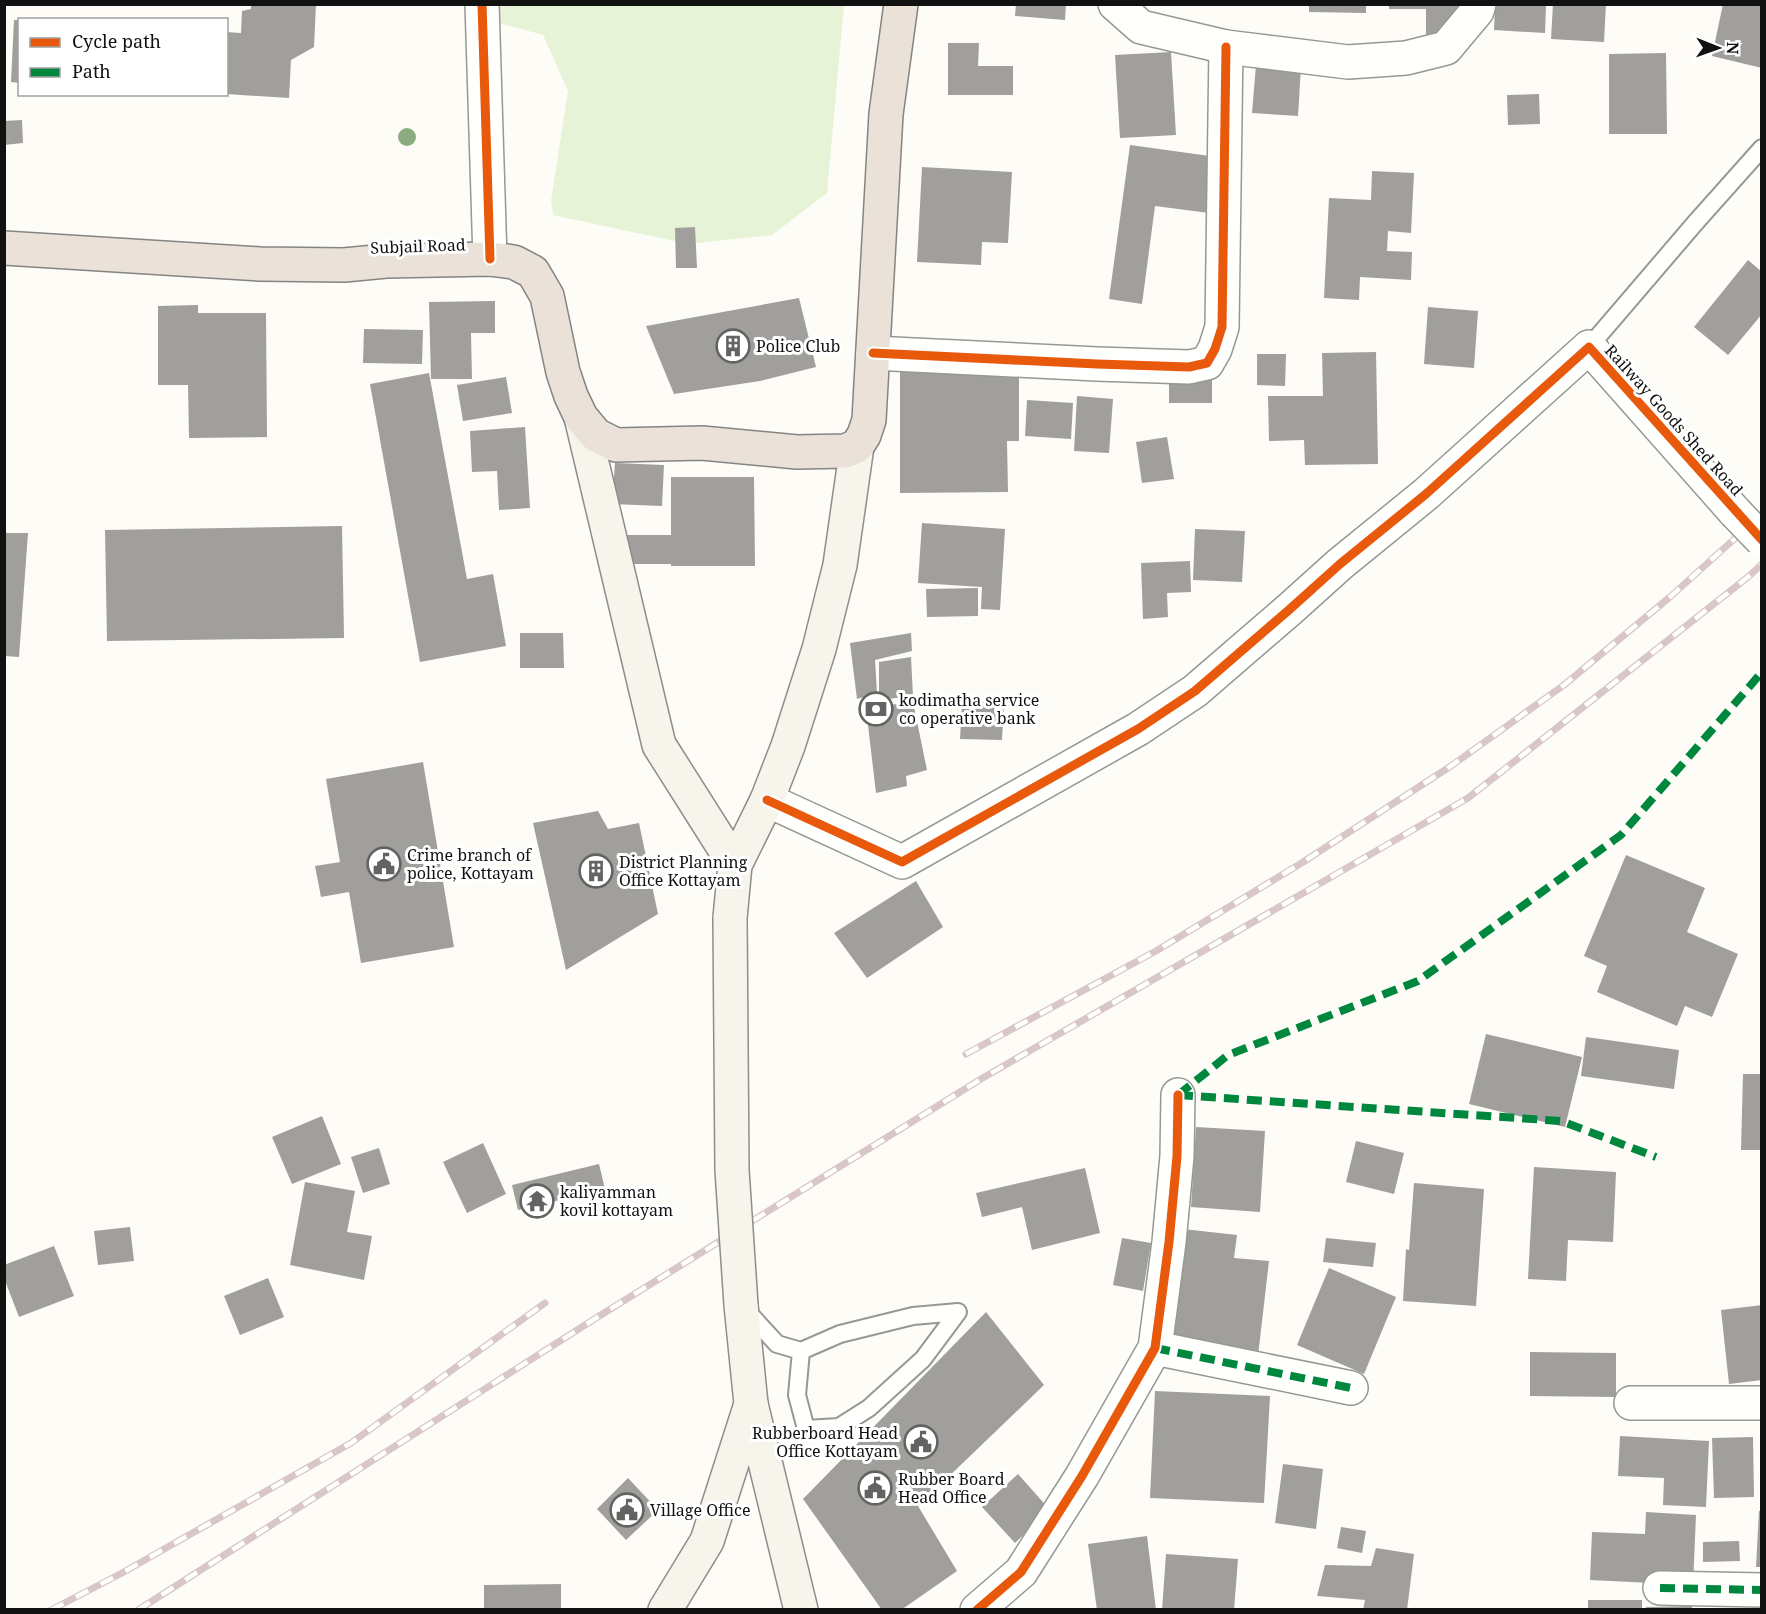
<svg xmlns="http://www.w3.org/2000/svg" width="1766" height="1614" viewBox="0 0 1766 1614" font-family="'Noto Serif',serif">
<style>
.green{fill:#e7f3d7}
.building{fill:#a19f9c}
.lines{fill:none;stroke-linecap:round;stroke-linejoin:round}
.lane-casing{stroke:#979795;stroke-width:20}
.street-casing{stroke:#979795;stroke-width:36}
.secondary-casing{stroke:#8e8d8b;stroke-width:36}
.highway-casing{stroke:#858482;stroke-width:36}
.lane{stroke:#fffffe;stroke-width:16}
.street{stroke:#fffffe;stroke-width:33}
.secondary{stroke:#f6f4eb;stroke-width:33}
.highway{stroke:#eae1d8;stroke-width:33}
.rail-casing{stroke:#d9c6c7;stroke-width:7}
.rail{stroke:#fff;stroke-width:4.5;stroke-dasharray:14;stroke-linecap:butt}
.street-bridge-casing{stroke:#979795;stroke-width:36;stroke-linecap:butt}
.secondary-bridge-casing{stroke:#8e8d8b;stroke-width:36;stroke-linecap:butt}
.street-bridge{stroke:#fffffe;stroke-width:33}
.secondary-bridge{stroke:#f6f4eb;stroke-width:33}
.quiet{stroke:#00873e;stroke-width:8;stroke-dasharray:15 8;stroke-linecap:butt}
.cycleway-casing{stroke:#fff;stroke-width:13}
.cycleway{stroke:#e8590c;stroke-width:9}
.tree{fill:#8cac80}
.labels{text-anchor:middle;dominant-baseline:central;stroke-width:6;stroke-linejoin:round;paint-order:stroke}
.street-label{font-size:16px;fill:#111;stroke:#fff}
.poi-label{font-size:16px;fill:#111;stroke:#fff;text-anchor:start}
</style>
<rect width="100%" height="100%" fill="#fdfcf7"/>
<!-- green -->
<path class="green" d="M474,5H844L827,193L772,235L688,244L553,215L551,201L568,91L543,35L474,16Z"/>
<!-- building -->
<g class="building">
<path d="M251,4H316L314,47L291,60L289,98L226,94V32L241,33L242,11L251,9Z"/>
<path d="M1016,4H1066L1065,20L1015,16Z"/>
<path d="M1309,4H1366V13L1309,12Z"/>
<path d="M1389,4H1459V43H1426V9H1389Z"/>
<path d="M1495,4H1546L1545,33L1494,30Z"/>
<path d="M1553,4H1606L1604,42L1551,39Z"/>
<path d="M1723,4H1762V68L1712,56Z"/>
<path d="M14,20H20V83L11,82Z"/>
<path d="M948,43H979L978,66H1013V95H948Z"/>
<path d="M1171,52L1176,135L1120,138L1115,55Z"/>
<path d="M1666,53L1667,134H1609V54Z"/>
<path d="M1256,65L1301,67L1298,116L1252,113Z"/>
<path d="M1539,94L1540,124L1508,125L1507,95Z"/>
<path d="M22,120L23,143L4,145V121Z"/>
<path d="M1130,145L1217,157L1209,213L1155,206L1142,304L1109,299Z"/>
<path d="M922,167L1012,172L1008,243L982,242L981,265L917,262Z"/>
<path d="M1372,171L1414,173L1411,233L1388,231L1387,251L1412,252L1411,280L1360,277L1359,300L1324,298L1329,198L1371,200Z"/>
<path d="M695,227L697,268H676L675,228Z"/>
<path d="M1748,260L1762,272V314L1728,355L1694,327Z"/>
<path d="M799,298L816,367L760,381L674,394L646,326Z"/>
<path d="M495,301V333H471L472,379H431L429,302Z"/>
<path d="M198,305V313H266L267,437L189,438L188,385H158V306Z"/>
<path d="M1428,307L1478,311L1474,368L1424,364Z"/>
<path d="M364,329L423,330L422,364L363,363Z"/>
<path d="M1376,352L1378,464L1305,465L1304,440L1269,441L1268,396H1323L1322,353Z"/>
<path d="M1257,354H1286L1285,386L1257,385Z"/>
<path d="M1019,371V441H1007L1008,492L900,493V372Z"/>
<path d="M429,373L467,579L493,574L506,646L420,662L370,384Z"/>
<path d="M1212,375V403H1169V376Z"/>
<path d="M506,377L512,413L463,421L457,385Z"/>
<path d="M1077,396L1113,399L1109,453L1074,451Z"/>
<path d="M1027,400L1073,403L1071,439L1025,436Z"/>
<path d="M525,427L530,508L499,510L497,471L472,472L470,431Z"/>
<path d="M1167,437L1174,479L1142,483L1136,442Z"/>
<path d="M615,463L664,465L662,506L612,504Z"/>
<path d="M671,477H754L755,566H671V564H624V535H671Z"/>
<path d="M922,523L1005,529L1000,610L981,609L982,587L918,583Z"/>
<path d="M342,526L344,638L107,641L105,530Z"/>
<path d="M1195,529L1245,531L1242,582L1193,580Z"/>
<path d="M4,533H28L19,657L4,656Z"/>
<path d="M1190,561L1191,592L1167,593L1168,617L1143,619L1141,563Z"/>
<path d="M978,588V616L927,617L926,589Z"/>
<path d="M520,633H563L564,668H520Z"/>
<path d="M911,633L912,651L875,660L877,693L857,699L850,643Z"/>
<path d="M911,657L913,696L879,700V662Z"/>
<path d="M962,701L1004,703L1002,740L960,739Z"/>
<path d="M913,702L927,770L906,776L907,786L876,793L866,708Z"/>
<path d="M423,762L454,947L361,963L349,892L321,897L315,866L340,862L326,779Z"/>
<path d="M598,811L608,829L639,823L658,914L566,970L533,823Z"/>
<path d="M1626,855L1705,888L1687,932L1738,954L1712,1017L1685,1006L1677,1026L1597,992L1607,966L1584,956Z"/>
<path d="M916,881L943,927L867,978L834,933Z"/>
<path d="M1486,1034L1582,1057L1565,1127L1469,1104Z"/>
<path d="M1586,1037L1679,1050L1674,1089L1581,1076Z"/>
<path d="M1743,1074H1762V1150H1741Z"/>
<path d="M322,1116L341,1164L292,1184L272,1137Z"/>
<path d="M1196,1127L1265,1131L1260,1212L1191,1207Z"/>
<path d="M1356,1141L1404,1153L1394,1194L1346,1182Z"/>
<path d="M483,1143L506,1194L467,1213L443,1162Z"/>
<path d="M379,1148L390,1184L363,1193L351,1157Z"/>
<path d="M599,1164L605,1189L518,1210L512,1185Z"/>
<path d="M1534,1167L1616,1172L1613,1242L1568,1240L1566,1281L1528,1279Z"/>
<path d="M1085,1168L1100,1233L1032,1250L1022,1207L982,1217L976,1193Z"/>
<path d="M305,1182L355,1191L347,1232L372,1236L364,1280L290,1265Z"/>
<path d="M1414,1183L1484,1189L1476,1306L1403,1301L1406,1249L1409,1250Z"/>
<path d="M130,1227L134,1261L98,1265L94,1231Z"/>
<path d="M1183,1229L1237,1235L1234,1258L1269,1261L1258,1356L1169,1346Z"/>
<path d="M1122,1238L1151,1243L1143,1291L1113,1285Z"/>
<path d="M1326,1238L1376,1243L1373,1267L1323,1262Z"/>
<path d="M54,1246L74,1296L19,1317L4,1278V1265Z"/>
<path d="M1329,1268L1396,1297L1364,1374L1297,1345Z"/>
<path d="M268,1278L284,1317L240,1335L224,1296Z"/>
<path d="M1762,1305V1380L1729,1384L1721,1310Z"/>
<path d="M986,1312L1044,1385L918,1506L957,1571L901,1610H882L803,1499Z"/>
<path d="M1530,1352L1616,1353V1397L1530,1396Z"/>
<path d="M1155,1391L1270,1396L1264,1503L1150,1498Z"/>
<path d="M1620,1436L1709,1441L1706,1507L1663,1505L1664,1478L1618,1476Z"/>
<path d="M1753,1437L1754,1497L1714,1498L1712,1438Z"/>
<path d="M1283,1464L1323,1469L1316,1529L1275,1523Z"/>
<path d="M1018,1474L1050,1510L1015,1543L982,1507Z"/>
<path d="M628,1478L658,1510L626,1540L597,1509Z"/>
<path d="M1759,1511H1762V1567H1756Z"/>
<path d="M1646,1512L1696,1515L1693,1585L1590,1580L1592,1532L1645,1534Z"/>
<path d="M1341,1527L1366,1531L1362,1553L1337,1548Z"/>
<path d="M1147,1536L1156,1610H1097L1088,1544Z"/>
<path d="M1739,1541L1740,1561L1703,1562V1542Z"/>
<path d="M1376,1548L1414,1554L1407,1610H1363L1365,1600L1317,1596L1325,1565L1371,1566Z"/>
<path d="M1166,1554L1238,1559L1234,1610H1162Z"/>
<path d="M561,1584V1610H484V1585Z"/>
<rect x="1588" y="1600" width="54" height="10"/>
<path d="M1692,1606V1610H1646V1607Z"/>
</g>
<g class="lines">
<!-- lane casing -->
<g class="lane-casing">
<g id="lane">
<path d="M1589,347L1696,222L1762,148"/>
<path d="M746,1310L777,1344L801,1351L840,1334L913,1316L958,1312L923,1359L869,1408L839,1427L806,1429L797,1395L801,1351"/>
</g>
</g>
<!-- street casing -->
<g class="street-casing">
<g id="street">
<path d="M482,4L490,259"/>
<path d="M1115,4L1141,27L1226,47L1348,62L1406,58L1446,48L1477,11L1479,4"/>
<path d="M873,353L1097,364L1189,367L1207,363L1215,349L1222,327L1226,47"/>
<path d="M767,800L902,862L1138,729L1195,691L1290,609L1340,564L1426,494L1589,347L1735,512"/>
<path d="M1155,1348L1351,1388"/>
<path d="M1631,1403H1762"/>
<path d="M1660,1588L1762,1590"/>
<path d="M977,1610L1021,1572L1082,1476L1155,1348L1169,1242L1177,1156L1178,1095"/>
</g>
</g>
<!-- secondary casing -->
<g class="secondary-casing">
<g id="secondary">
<path d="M581,417L659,745L735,865"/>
<path d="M730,918L735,865L767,800L788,746L819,649L840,565L857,446"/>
<path d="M751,1404L801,1610"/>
<path d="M665,1610L707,1541L751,1404L741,1305"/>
</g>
</g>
<!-- highway casing -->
<g class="highway-casing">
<path id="highway" d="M4,248L260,264L344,265L386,261L490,259L514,262L533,272L547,296L563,372L571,396L581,417L596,435L616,445L702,443L797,452L845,451L857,446L864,435L869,420L886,114L901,4"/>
</g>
<!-- lane -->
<use href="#lane" class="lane"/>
<!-- street -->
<use href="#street" class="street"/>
<!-- secondary -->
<use href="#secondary" class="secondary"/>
<!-- highway -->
<use href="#highway" class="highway"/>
<!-- rail casing -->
<g class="rail-casing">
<g id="rail">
<path d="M966,1054L1156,951L1300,864L1451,766L1564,685L1670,597L1762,514"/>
<path d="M51,1610L122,1573L351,1443L545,1303"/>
<path d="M138,1610L596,1318L981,1079L1468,798L1748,577L1762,564"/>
</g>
</g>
<!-- rail -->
<use href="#rail" class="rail"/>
<!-- street-bridge casing -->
<g class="street-bridge-casing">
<path id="street-bridge" d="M1735,512L1762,540"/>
</g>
<!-- secondary-bridge casing -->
<g class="secondary-bridge-casing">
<path id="secondary-bridge" d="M730,918L732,1170L741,1305"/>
</g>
<!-- street-bridge -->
<use href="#street-bridge" class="street-bridge"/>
<!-- secondary-bridge -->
<use href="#secondary-bridge" class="secondary-bridge"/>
<!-- quiet -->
<g class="quiet">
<path d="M1178,1095L1228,1055L1418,981L1621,835L1762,672"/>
<path d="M1178,1095L1561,1121L1656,1157"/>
<path d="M1155,1348L1351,1388"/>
<path d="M1660,1588L1762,1590"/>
</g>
<!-- cycleway casing -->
<g class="cycleway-casing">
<g id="cycleway">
<path d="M482,4L490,259"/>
<path d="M873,353L1097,364L1189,367L1207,363L1215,349L1222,327L1226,47"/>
<path d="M767,800L902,862L1138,729L1195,691L1290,609L1340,564L1426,494L1589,347L1762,540"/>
<path d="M977,1610L1021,1572L1082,1476L1155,1348L1169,1242L1177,1156L1178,1095"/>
</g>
</g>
<!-- cycleway -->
<use href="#cycleway" class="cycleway"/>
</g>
<!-- trees -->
<circle class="tree" cx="407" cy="137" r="9"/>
<!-- icons -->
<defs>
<g id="building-ring" transform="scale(1.725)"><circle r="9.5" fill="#fff" stroke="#646362" stroke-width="1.5"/><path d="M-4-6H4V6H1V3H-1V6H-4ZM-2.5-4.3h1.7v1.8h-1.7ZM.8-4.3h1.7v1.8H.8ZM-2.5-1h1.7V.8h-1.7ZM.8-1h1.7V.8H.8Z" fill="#646362"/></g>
<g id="bank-ring" transform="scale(1.725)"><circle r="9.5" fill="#fff" stroke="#646362" stroke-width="1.5"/><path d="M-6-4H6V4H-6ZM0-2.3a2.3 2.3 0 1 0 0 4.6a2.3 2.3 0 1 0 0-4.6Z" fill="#646362"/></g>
<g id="civic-ring" transform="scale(1.725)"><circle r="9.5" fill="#fff" stroke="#646362" stroke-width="1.5"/><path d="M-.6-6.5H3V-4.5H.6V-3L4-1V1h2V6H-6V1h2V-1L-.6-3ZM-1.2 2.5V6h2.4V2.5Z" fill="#646362"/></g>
<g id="temple-ring" transform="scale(1.725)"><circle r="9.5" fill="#fff" stroke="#646362" stroke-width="1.5"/><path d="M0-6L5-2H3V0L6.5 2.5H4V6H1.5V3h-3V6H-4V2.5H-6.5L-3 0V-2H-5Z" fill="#646362"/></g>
</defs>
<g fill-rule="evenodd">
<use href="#building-ring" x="733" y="346"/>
<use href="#bank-ring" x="876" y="709"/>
<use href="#civic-ring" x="384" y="864"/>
<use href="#building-ring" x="596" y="871"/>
<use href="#temple-ring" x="537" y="1201"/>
<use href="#civic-ring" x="921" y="1442"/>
<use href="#civic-ring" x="875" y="1488"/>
<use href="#civic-ring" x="627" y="1510"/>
</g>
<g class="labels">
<!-- street labels -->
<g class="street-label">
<text transform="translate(418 246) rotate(-2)">Subjail Road</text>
<text transform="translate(1674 420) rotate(48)">Railway Goods Shed Road</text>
</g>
<!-- poi labels -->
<g class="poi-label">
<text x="756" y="346">Police Club</text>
<text x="899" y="700">kodimatha service<tspan x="899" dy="18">co operative bank</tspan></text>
<text x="407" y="855">Crime branch of<tspan x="407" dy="18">police, Kottayam</tspan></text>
<text x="619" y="862">District Planning<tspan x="619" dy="18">Office Kottayam</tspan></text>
<text x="560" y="1192">kaliyamman<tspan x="560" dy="18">kovil kottayam</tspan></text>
<text x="898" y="1433" text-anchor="end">Rubberboard Head<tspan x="898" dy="18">Office Kottayam</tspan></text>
<text x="898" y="1479">Rubber Board<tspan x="898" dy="18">Head Office</tspan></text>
<text x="650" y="1510">Village Office</text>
</g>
</g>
<!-- border -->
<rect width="1766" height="1614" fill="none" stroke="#111111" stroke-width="12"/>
<!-- legend -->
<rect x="18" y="18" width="210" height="78" fill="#ffffff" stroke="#a0a0a0" stroke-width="1.5"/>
<rect x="30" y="38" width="30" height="9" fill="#e8590c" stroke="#a0a0a0" stroke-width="1.5"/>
<text x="72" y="48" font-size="18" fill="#111111">Cycle path</text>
<rect x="30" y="68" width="30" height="9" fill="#00873e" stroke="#a0a0a0" stroke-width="1.5"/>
<text x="72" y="78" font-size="18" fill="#111111">Path</text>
<!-- north arrow -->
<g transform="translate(1718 48) rotate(91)" stroke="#ffffff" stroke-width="4.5" paint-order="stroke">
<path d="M0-4.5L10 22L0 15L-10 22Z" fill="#111111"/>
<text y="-9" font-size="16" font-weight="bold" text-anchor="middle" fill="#111111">N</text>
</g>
</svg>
